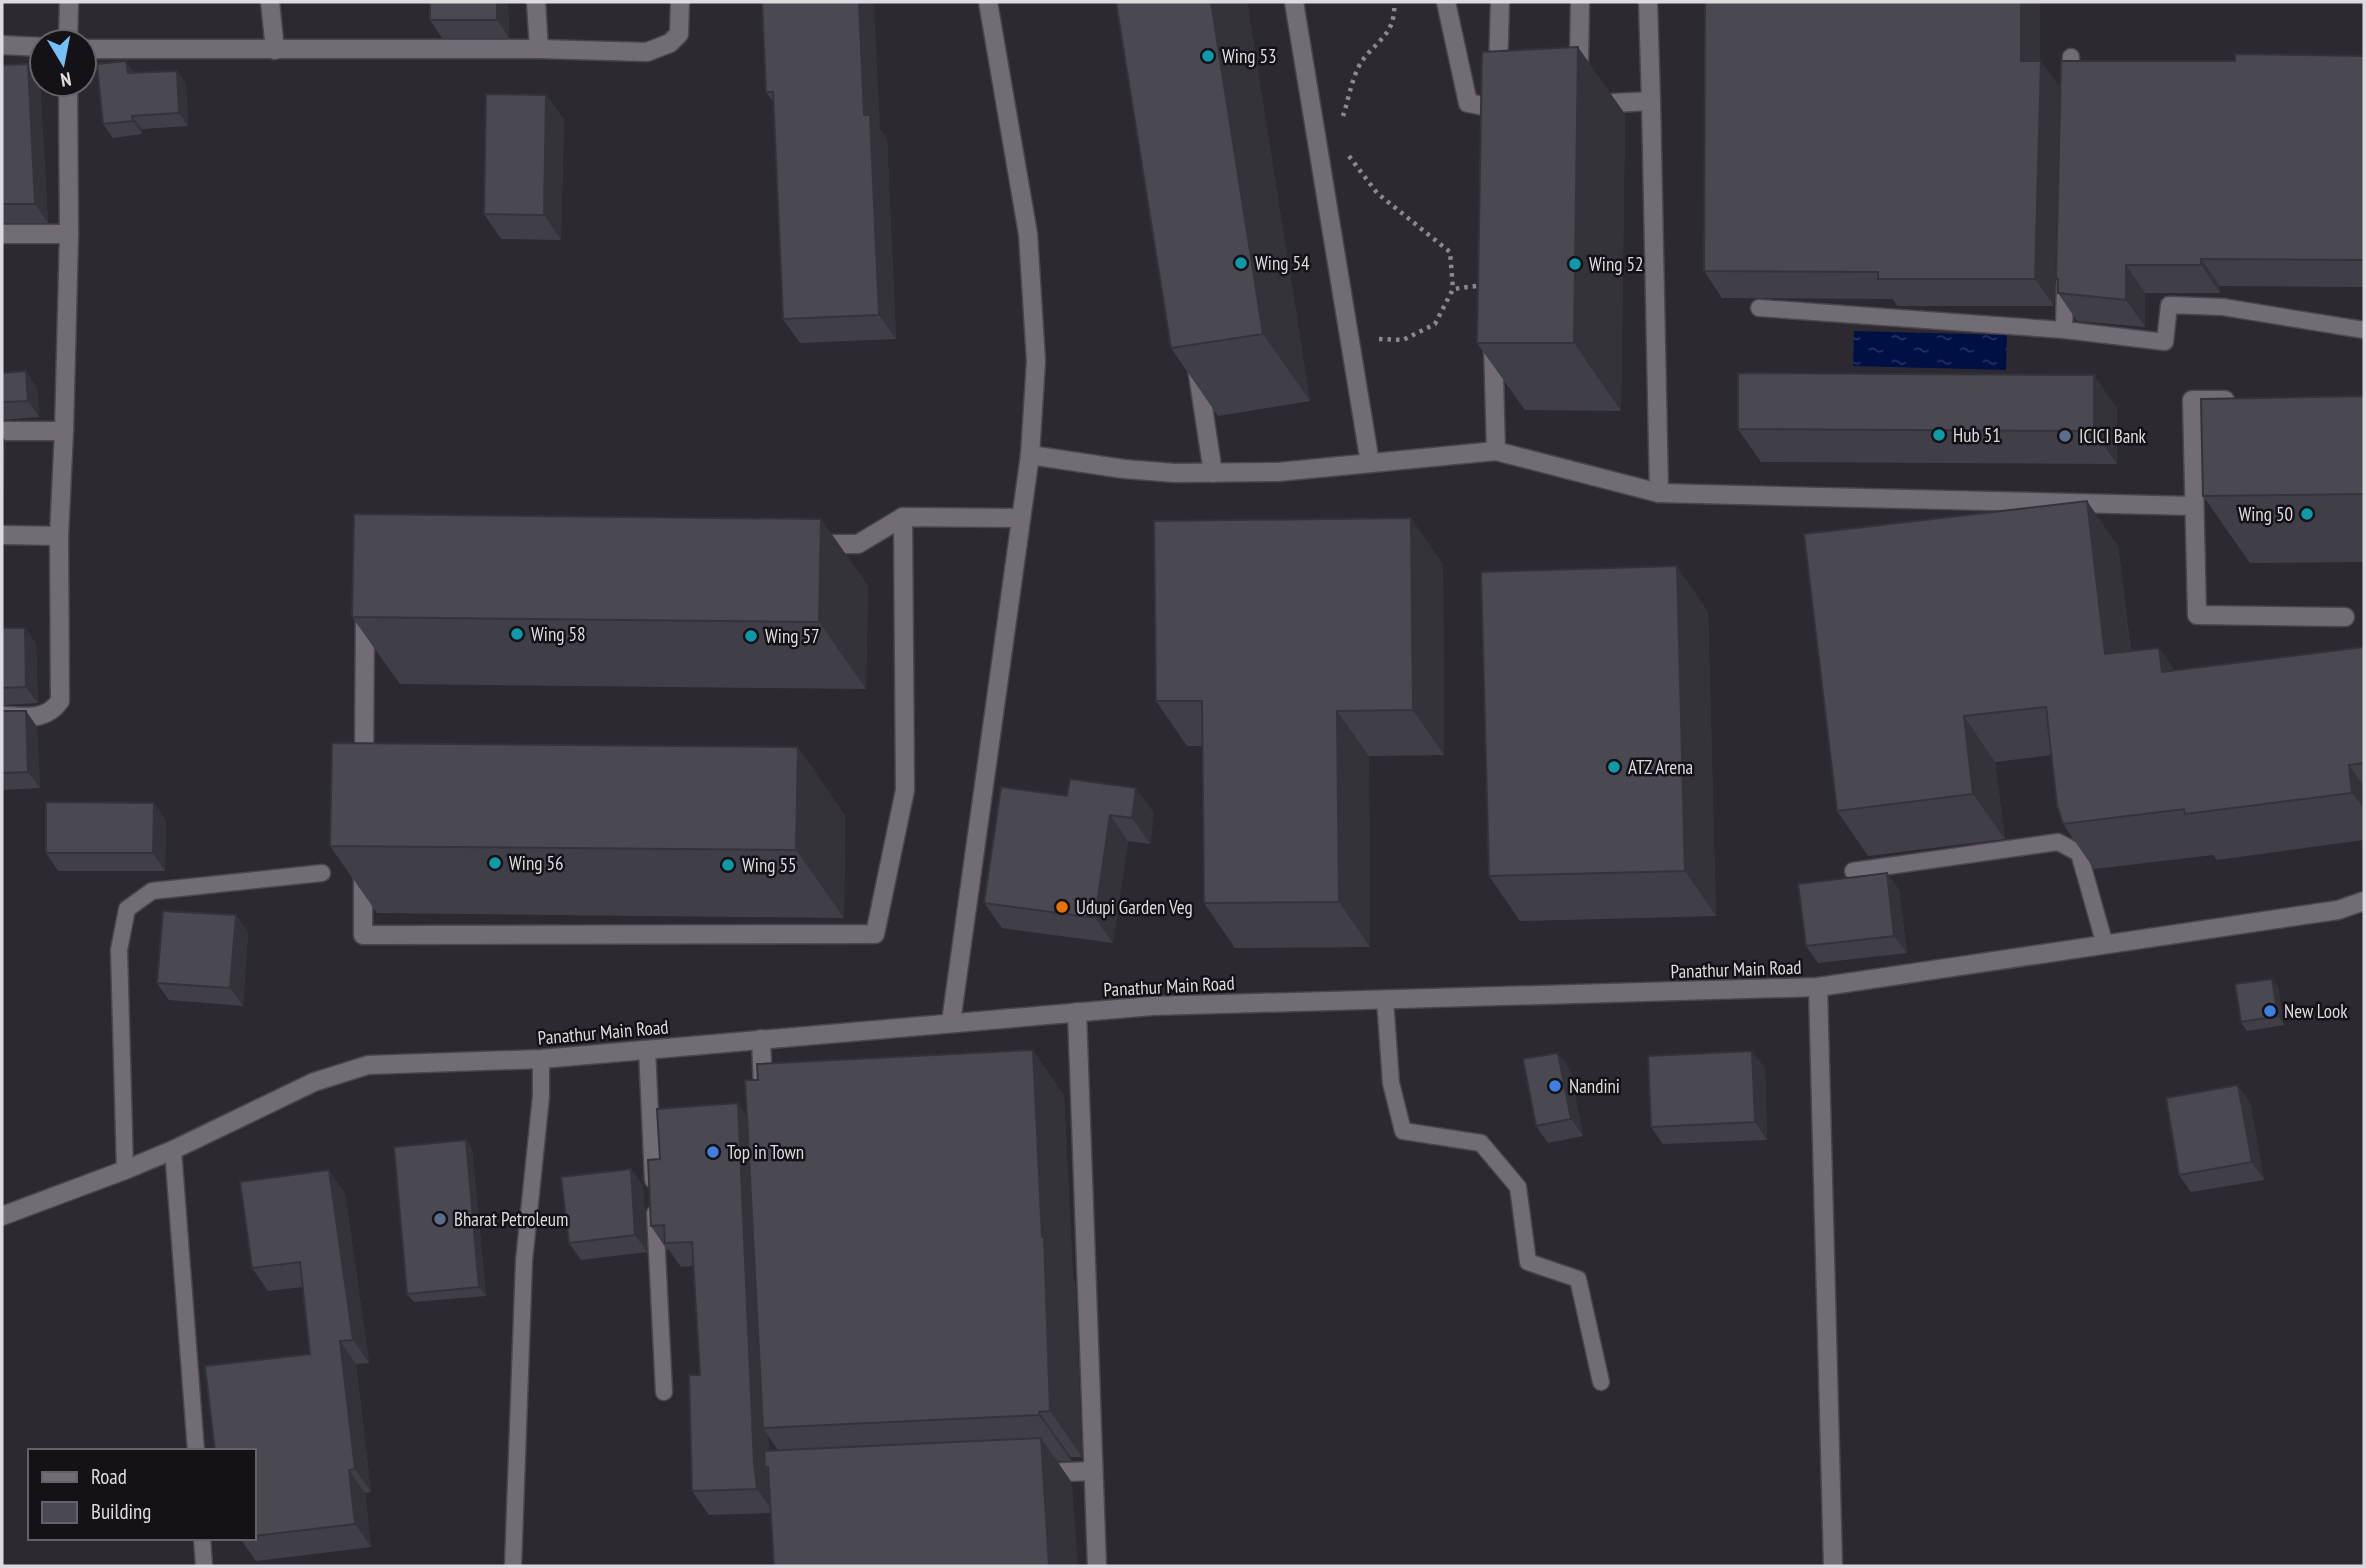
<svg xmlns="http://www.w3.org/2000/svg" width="2366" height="1568" viewBox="0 0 2366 1568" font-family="'PT Sans Narrow',sans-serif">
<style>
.water{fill:url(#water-ripples)}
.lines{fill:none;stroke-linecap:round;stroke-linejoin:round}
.lane-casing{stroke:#4a464c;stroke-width:19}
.street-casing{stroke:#4a464c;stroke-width:21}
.secondary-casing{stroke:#4a464c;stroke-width:21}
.path{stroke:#8c888e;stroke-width:4.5;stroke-dasharray:3.5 5;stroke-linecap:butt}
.lane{stroke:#726c75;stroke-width:16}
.street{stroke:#726c75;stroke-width:18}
.secondary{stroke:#726c75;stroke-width:18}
.wall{fill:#403f47;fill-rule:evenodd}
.shaded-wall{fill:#343339}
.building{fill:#4a4952;stroke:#343339;stroke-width:2}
.culture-dot{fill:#0f9aa8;stroke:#141216;stroke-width:2.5}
.service-dot{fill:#5c6f8a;stroke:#141216;stroke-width:2.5}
.food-dot{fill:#e8710a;stroke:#141216;stroke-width:2.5}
.shop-dot{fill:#3f7fe0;stroke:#141216;stroke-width:2.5}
.labels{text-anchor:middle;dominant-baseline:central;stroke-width:5;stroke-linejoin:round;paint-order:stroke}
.poi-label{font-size:19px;fill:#dedbe0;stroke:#141216;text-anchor:start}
.street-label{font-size:19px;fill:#dedbe0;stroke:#141216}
</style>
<defs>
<pattern id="water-ripples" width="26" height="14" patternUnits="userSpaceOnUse" patternTransform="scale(1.75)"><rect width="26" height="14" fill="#001045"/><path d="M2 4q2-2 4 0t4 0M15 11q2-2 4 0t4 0" fill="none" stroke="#253260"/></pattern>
</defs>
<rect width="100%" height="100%" fill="#2d2930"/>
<!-- water -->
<path class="water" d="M1854,331L2007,335L2006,370L1853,366Z"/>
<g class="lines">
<!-- lane casing -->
<g class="lane-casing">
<g id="lane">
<path d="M2070,82L2071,57"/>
<path d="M1759,308L2064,330L2165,342L2169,305L2223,307L2364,330"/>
<path d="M2064,330L2065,283"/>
<path d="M1853,871L2058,842L2079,853L2105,945"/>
<path d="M1385,1000L1391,1083L1403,1131L1481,1143L1518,1187L1528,1262L1578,1279L1601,1382"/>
<path d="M647,1049L653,1180"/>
<path d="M173,1150L196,1451"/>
<path d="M125,1170L119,950L127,909L152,891L322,873"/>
<path d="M655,1213L664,1392"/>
<path d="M202,1538L204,1566"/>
<path d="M513,1566L524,1261L541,1096V1059"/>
</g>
</g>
<!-- street casing -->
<g class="street-casing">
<g id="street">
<path d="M270,2L275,50"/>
<path d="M1294,2L1370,463"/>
<path d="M1446,2L1468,103L1504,110"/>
<path d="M68,42L69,2"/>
<path d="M2,45L42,47"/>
<path d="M84,49H539L536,2"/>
<path d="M539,49L647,52L670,43L679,34L680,2"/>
<path d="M1579,62L1580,2"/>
<path d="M1498,73L1500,2"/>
<path d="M1651,101L1659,493"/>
<path d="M1595,104L1651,101L1648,2"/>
<path d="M2,234H69"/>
<path d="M1493,342L1496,451"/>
<path d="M1197,368L1213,473"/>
<path d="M2225,400H2192L2197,615L2345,617"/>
<path d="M2,431H64"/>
<path d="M1030,455L1124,469L1175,473L1278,472L1496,451L1659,493L2194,506"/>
<path d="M2,535L59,536"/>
<path d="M816,544H858L903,517L1021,518"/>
<path d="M2,716C25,716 45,722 60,701L59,536L64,431L69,234L68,84"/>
<path d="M364,767L365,613"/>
<path d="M363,872V935L875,934L905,790L903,517"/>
<path d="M1818,987L1833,1566"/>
<path d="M1077,1012L1097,1566"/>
<path d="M951,1022L1030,455L1036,361L1028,234L988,2"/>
<path d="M761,1039L763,1087"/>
<path d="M1044,1473L1093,1471"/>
</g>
</g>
<!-- secondary casing -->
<g class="secondary-casing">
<path id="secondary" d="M2,1216L125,1170L173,1150L314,1082L368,1065L541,1059L1152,1006L1818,987L2338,910L2364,901"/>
</g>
<!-- path -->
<g class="path">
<path d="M1343,116C1348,101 1351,83 1358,68C1370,43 1397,38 1394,2"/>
<path d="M1349,156L1377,193L1450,252L1453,289"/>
<path d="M1379,339L1403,340L1435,324L1453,289L1484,285"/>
</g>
<!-- lane -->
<use href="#lane" class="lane"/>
<!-- street -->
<use href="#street" class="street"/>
<!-- secondary -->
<use href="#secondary" class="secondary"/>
</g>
<!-- wall -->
<g class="wall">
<path d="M430,2H508L509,38H442L430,20Z"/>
<path d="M762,2L880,129L887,139L896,339L800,343L783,319L774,103L766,92Z"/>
<path d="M1116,2H1247L1310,401L1218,416L1171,348Z"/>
<path d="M2364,56V287L2220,286V293H2145V327L2077,321L2058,293V282L2056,279L2235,61Z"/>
<path d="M2040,61L2060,88L2054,306H1897L1893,299L1722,298L1704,271Z"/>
<path d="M2,65L40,82L48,223H2Z"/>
<path d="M177,71L186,84L188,126L142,129V134L113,138L103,124L135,73Z"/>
<path d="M546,95L564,120L561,240L501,239L484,214Z"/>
<path d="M1625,114L1621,411L1525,410L1477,343Z"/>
<path d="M2,373L37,388L39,417L2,420Z"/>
<path d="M2364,396V562L2250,563L2203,496Z"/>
<path d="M2117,408V464L1761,462L1738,429Z"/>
<path d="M821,519L868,586L866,689L400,684L352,617Z"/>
<path d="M2118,546L2131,651L2175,671L2364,647V840L2217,860L2213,855L2094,869L2063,824L2051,755L1995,762L2005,839L1868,856L1837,811Z"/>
<path d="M1443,564L1444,755L1369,756L1370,947L1235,948L1204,903L1202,746H1187L1156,701Z"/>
<path d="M1708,612L1716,916L1520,921L1489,876Z"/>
<path d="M2,628H25L36,644L38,703L2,705Z"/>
<path d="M2,711H26L37,727L40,788L2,790Z"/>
<path d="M1001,787L1154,813L1150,844L1128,841L1113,943L1002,928L984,903Z"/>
<path d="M845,815L844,918L377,913L330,846Z"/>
<path d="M166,820L165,871H58L46,853Z"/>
<path d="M1887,873L1899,890L1907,953L1818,963L1806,946Z"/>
<path d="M236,915L248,933L243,1006L169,1000L157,983Z"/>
<path d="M2278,987L2284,1025L2247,1031L2241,1022Z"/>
<path d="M1558,1053L1570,1070L1583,1136L1548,1143L1536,1126Z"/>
<path d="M1765,1068L1767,1140L1663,1144L1651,1127Z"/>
<path d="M1064,1095L1073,1279L1075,1282L1082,1457H1071V1461H1057L1072,1483L771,1513L709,1515L692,1491L700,1375L693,1266L681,1267L669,1250H667L651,1226L660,1159L747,1117ZM768,1436L778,1450H769Z"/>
<path d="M2250,1102L2264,1180L2191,1192L2179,1175Z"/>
<path d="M466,1140L472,1149L486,1296L414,1302L407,1294Z"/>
<path d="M631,1169L643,1186L647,1252L581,1260L569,1243Z"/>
<path d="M345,1193L369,1363L356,1364L371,1492L365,1493L371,1547L256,1561L240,1538H254V1451L310,1354L303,1287L268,1291L252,1268Z"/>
</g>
<!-- shaded-wall -->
<g class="shaded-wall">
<path d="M497,2H508L509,38L497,20Z"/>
<path d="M859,2H874L880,129L887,139L896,339L879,315L864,115Z"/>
<path d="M1211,2H1247L1310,401L1263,334Z"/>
<path d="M2021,2H2040V88L2021,61Z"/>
<path d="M1578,47L1625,114L1621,411L1574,343Z"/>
<path d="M126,61L135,74L128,73Z"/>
<path d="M2041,61L2060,88L2054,306L2035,279Z"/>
<path d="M28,64L40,82L48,223L35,204Z"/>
<path d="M177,71L186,84L188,126L179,113Z"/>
<path d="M546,95L564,120L561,240L544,215Z"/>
<path d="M132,116L142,129V134L133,121Z"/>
<path d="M2201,259L2220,286V293L2201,265Z"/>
<path d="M2126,265L2145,293V327L2126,300Z"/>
<path d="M26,371L37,388L39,417L28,401Z"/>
<path d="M2094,375L2117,408V464L2094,431Z"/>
<path d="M2,436L6,442L3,519L2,517Z"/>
<path d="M2087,501L2118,546L2136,700L2105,654Z"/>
<path d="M1411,518L1443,564L1444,755L1413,710Z"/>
<path d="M821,519L868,586L866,689L819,622Z"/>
<path d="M1677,566L1708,612L1716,916L1685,871Z"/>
<path d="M25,628L36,644L38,703L26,687Z"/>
<path d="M2159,648L2191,693L2162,672Z"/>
<path d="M26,711L37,727L40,788L28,772Z"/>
<path d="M1337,711L1369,756L1370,947L1339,902Z"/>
<path d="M1964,716L1995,762L2005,839L1973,794Z"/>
<path d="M798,747L845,815L844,918L796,850Z"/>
<path d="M2349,765L2364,787V809L2352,793Z"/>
<path d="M1136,788L1154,813L1150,844L1132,818Z"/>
<path d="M154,803L166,820L165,871L153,853Z"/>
<path d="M1110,815L1128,841L1113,943L1095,918Z"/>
<path d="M1887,873L1899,890L1907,953L1894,936Z"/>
<path d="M236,915L248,933L243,1006L230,988Z"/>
<path d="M2272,979L2278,987L2284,1025L2278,1016Z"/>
<path d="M1033,1050L1064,1095L1073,1279L1075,1282L1082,1457L1050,1411Z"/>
<path d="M1752,1051L1765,1068L1767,1140L1755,1122Z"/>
<path d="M1558,1053L1570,1070L1583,1136L1571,1119Z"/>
<path d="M2238,1085L2250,1102L2264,1180L2252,1162Z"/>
<path d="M738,1103L754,1127L763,1428L768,1436L770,1470L768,1467H765L770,1474L774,1513L757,1489L754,1463Z"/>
<path d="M466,1140L472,1149L486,1296L479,1287Z"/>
<path d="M631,1169L643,1186L647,1252L635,1235Z"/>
<path d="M329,1170L345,1193L369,1363L353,1340Z"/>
<path d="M340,1341L356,1364L371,1492L355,1469Z"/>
<path d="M1039,1412L1071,1457V1461L1039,1415Z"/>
<path d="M1041,1438L1072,1483L1078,1566H1049Z"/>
<path d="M349,1470L365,1493L371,1547L355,1524Z"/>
</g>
<!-- building -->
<g class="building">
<rect x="430" y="2" width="67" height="18"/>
<path d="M762,2H859L864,115H870L879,315L783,319L773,92H766Z"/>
<path d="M1116,2H1211L1263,334L1171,348Z"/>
<path d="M1705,2H2021V61H2041L2035,279H1878V272L1704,271Z"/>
<path d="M1578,47L1574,343H1477L1482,52Z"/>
<path d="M2235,54L2364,56V260L2201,259V265H2126V300L2058,293V279H2056L2061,61H2235Z"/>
<path d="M126,61L128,73L177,71L179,113L132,116L133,121L103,124L97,64Z"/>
<path d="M28,64L35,204H2V65Z"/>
<path d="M486,94L546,95L544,215L484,214Z"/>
<path d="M26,371L28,401L2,402V373Z"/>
<path d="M1738,373L2094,375V431L1738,429Z"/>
<path d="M2364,396V494L2203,496L2201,399Z"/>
<path d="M2087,501L2105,654L2159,648L2162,672L2364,647V763L2349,765L2352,793L2185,814L2184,809L2063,824L2057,805L2046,707L1964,716L1973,794L1837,811L1804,534Z"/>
<path d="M354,514L821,519L819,622L352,617Z"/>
<path d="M1411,518L1413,710L1337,711L1339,902L1204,903L1202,701H1156L1154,521Z"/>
<path d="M1677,566L1685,871L1489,876L1481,572Z"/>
<path d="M2,628H25L26,687L2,688Z"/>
<path d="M2,711H26L28,772L2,773Z"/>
<path d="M332,743L798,747L796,850L330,846Z"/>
<path d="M1070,779L1136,788L1132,818L1110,815L1095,918L984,903L1001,787L1067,796Z"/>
<path d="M46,802L154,803L153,853H46Z"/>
<path d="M1887,873L1894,936L1806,946L1798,884Z"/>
<path d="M163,911L236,915L230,988L157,983Z"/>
<path d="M2272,979L2278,1016L2241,1022L2235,984Z"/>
<path d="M1033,1050L1042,1237H1044L1050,1411L1039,1412V1415L763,1428L745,1080H758L757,1064Z"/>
<path d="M1752,1051L1755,1122L1651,1127L1648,1056Z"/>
<path d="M1558,1053L1571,1119L1536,1126L1523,1059Z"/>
<path d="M2238,1085L2252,1162L2179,1175L2166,1098Z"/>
<path d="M738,1103L754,1463L757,1489L692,1491L689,1375H700L692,1242L665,1243L664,1225L651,1226L648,1160L660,1159L657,1109Z"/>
<path d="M466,1140L479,1287L407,1294L394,1147Z"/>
<path d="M631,1169L635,1235L569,1243L561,1177Z"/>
<path d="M329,1170L353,1340L340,1341L355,1469L349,1470L355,1524L254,1536V1451H215L205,1366L310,1354L300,1262L252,1268L240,1182Z"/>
<path d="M1041,1438L1049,1566H774L768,1467H765L764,1451Z"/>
</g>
<!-- markers -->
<g class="culture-dot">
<circle cx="1208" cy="56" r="7"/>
<circle cx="1241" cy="263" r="7"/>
<circle cx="1575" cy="264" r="7"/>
<circle cx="1939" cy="435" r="7"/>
<circle cx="2307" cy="514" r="7"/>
<circle cx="517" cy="634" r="7"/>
<circle cx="751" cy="636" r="7"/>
<circle cx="1614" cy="767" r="7"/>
<circle cx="495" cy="863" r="7"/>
<circle cx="728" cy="865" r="7"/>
</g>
<g class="service-dot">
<circle cx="2065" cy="436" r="7"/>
<circle cx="440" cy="1219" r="7"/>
</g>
<circle class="food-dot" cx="1062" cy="907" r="7"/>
<g class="shop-dot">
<circle cx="2270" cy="1011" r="7"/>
<circle cx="1555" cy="1086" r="7"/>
<circle cx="713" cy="1152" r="7"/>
</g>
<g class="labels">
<!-- poi labels -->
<g class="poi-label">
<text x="1222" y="56">Wing 53</text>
<text x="1255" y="263">Wing 54</text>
<text x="1589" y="264">Wing 52</text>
<text x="1953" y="435">Hub 51</text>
<text x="2079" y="436">ICICI Bank</text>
<text x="2293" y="514" text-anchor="end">Wing 50</text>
<text x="531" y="634">Wing 58</text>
<text x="765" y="636">Wing 57</text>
<text x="1628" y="767">ATZ Arena</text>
<text x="509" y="863">Wing 56</text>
<text x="742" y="865">Wing 55</text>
<text x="1076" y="907">Udupi Garden Veg</text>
<text x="2284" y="1011">New Look</text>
<text x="1569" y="1086">Nandini</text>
<text x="727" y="1152">Top in Town</text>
<text x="454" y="1219">Bharat Petroleum</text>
</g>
<!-- street labels -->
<g class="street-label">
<text transform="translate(1736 969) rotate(-2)">Panathur Main Road</text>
<text transform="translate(1169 986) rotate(-3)">Panathur Main Road</text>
<text transform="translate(603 1032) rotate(-5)">Panathur Main Road</text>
</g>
</g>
<!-- border -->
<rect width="2366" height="1568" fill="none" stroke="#dedbe0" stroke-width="7"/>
<!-- legend -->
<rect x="28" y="1449" width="228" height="91" fill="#141216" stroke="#656267" stroke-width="2"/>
<rect x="42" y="1472" width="35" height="10" fill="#726c75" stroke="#656267" stroke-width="2"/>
<text x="91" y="1484" font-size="21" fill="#dedbe0">Road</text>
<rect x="42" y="1502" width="35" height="21" fill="#4a4952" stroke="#656267" stroke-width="2"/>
<text x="91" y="1519" font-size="21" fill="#dedbe0">Building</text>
<!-- north arrow -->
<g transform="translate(63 63) rotate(170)"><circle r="33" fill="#141216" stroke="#656267" stroke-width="2"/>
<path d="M0-5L12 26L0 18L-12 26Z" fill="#75c0f6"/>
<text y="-10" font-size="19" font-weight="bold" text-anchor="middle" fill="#dedbe0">N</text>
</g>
</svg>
